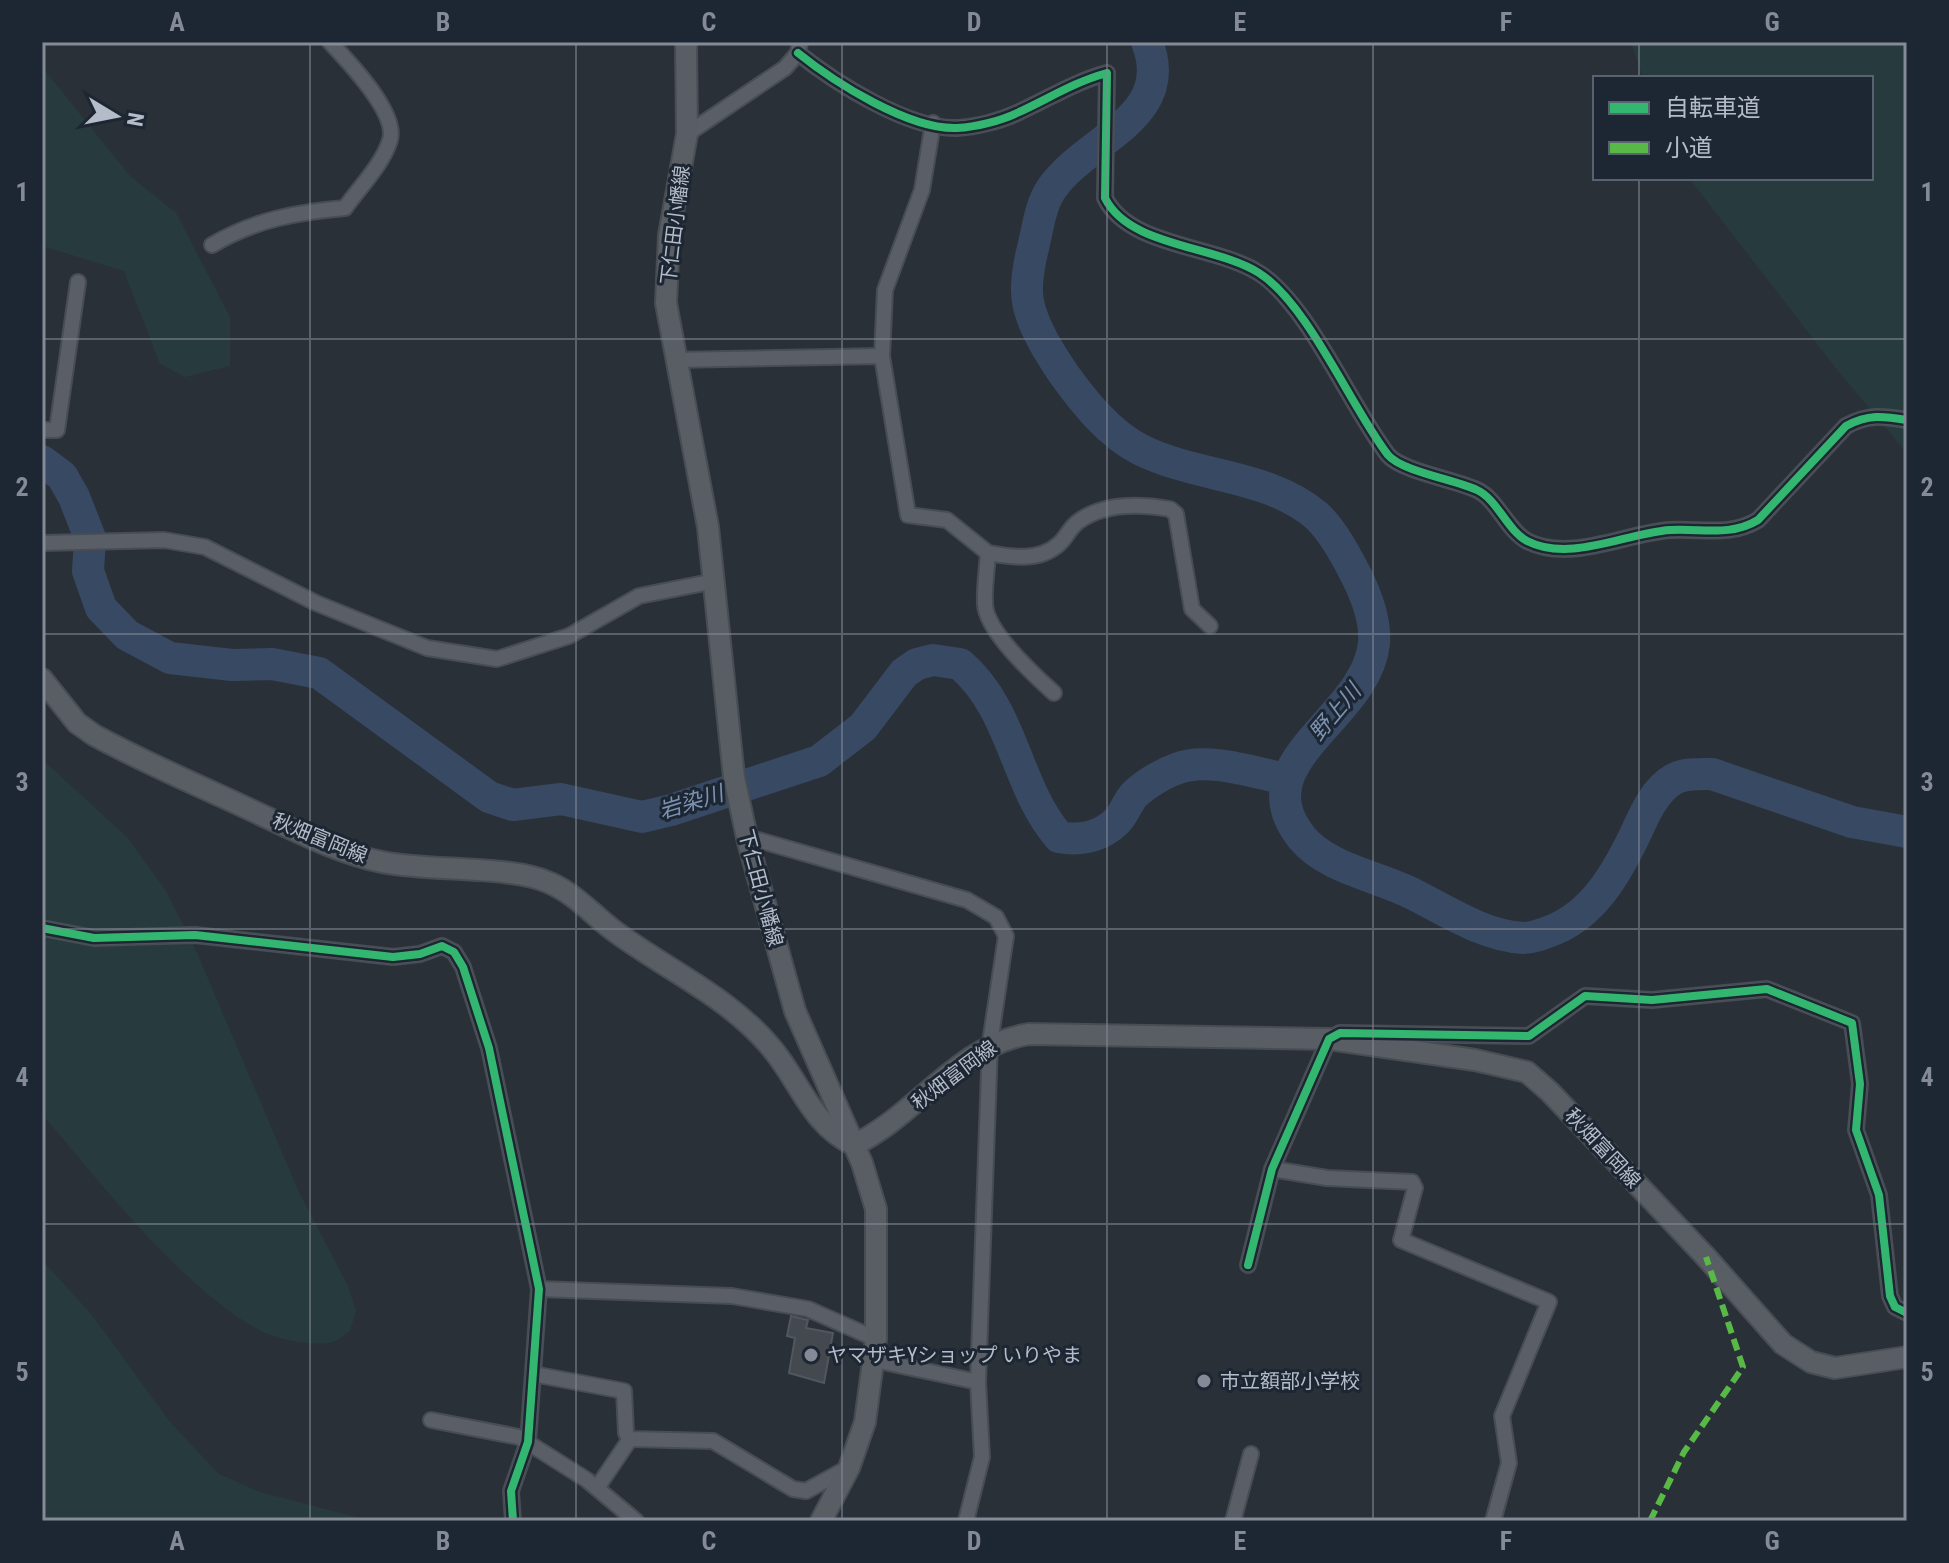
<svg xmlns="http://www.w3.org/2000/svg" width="1949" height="1563" viewBox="0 0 1949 1563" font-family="'Roboto Condensed','Noto Sans JP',sans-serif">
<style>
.green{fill:#273a3e}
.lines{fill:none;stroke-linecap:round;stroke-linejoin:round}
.river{stroke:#384963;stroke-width:32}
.building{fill:#444950;stroke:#52575f;stroke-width:2}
.street-casing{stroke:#484c53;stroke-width:18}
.secondary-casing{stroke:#484c53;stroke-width:24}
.street{stroke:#5a5e66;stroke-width:14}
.secondary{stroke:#595d64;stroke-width:20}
.quiet{stroke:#58b947;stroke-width:6;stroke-dasharray:12 6;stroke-linecap:butt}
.cycleway-casing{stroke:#1d2633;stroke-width:13}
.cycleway{stroke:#33b770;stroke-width:8}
.grid{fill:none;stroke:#848b96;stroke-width:2;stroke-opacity:0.55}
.poi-dot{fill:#848b96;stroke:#1d2633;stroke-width:3}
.labels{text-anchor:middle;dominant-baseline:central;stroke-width:6;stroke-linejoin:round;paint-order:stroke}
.street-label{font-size:20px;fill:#b4bcc9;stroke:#1d2633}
.poi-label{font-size:20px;fill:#b4bcc9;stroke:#1d2633;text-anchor:start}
.water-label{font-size:22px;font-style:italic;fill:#7c92b1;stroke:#1d2633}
.neatline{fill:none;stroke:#848b96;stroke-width:3}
.grid-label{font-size:26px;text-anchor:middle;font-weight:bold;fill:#848b96}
</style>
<rect width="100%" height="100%" fill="#2a3038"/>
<!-- green -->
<g class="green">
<path d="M1631,42H1907V453L1838,371L1689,178H1871V78H1643Z"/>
<path d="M42,67L130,176L176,213L230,317V366L185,377L160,364L124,271L42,246Z"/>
<path d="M42,759L127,837L166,891L198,955L298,1190L348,1286L356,1311L350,1331C344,1335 336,1342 329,1343C311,1346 280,1340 263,1332C187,1294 98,1180 42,1114Z"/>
<path d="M42,1260L92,1315L170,1422L219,1474L260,1492L371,1521H42Z"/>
</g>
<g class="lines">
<!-- river -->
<g class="river">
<path d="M1147,42C1177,118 1087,138 1052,188C1040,205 1038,228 1033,248C1029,264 1025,285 1028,302C1033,327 1049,352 1063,373C1083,401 1109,434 1141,450C1198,478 1268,474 1317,516C1333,531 1346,556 1356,575C1366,595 1376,620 1374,643C1367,719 1240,761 1302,838C1328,869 1378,876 1413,894C1447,911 1484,936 1523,938C1533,938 1543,934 1553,930C1593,914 1616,874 1634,837C1643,818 1653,791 1674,779C1685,773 1700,774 1712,774L1852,822L1907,832"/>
<path d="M42,461L62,476L74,497L90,538L88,571L101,608L127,635L170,658L232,665L272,664L319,673L489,797L513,805L561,799L642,817L671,810L819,761L863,727L904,673L917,664L933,660L960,664C1014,710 1015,786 1059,837C1080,841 1101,837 1117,821C1124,814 1127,803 1134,795C1144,785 1162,774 1176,769C1207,756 1255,773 1287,779"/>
</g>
</g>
<!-- building -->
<path class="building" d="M791,1316L808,1320L806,1328L833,1333L824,1383L789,1373L795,1338L787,1336Z"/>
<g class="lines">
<!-- street casing -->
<g class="street-casing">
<g id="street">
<path d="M798,53C834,82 909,130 957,128C976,127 1000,121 1017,113C1048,99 1074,82 1107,73L1105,198C1129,247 1215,245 1259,273C1308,304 1351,407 1388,455C1401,471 1456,480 1477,490C1497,499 1507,530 1527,541C1570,563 1626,533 1670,530C1701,528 1730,537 1758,520L1846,426C1868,414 1883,416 1907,420"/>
<path d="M687,134L785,68L798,53L800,42"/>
<path d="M212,245C254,220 297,212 345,208C359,188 383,164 390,140C398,113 348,61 330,42"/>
<path d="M882,356L885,290L922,190L933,123"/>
<path d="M675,360L882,356L908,515L947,520L988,553C987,570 984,588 985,604C986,631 1034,675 1054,693"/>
<path d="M42,430H57L78,282"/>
<path d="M42,543L164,540L205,547L316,603L427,648L497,659L569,636L639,596L715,581"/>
<path d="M988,553C1011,557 1039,562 1059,544C1067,537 1070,527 1079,521C1104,503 1141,504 1170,509L1176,514L1192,609L1210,626"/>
<path d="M748,842L758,840L967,900L996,917L1006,936L990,1043L978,1382L982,1457L966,1521"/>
<path d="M42,928L94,938L195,935L393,957L420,954L442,946L454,952L463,967L489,1048L539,1289L528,1442L511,1491L513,1521"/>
<path d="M1272,1169L1327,1178L1412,1182L1415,1188L1401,1240L1549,1302L1502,1416L1509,1463L1493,1521"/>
<path d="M1248,1265L1272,1169L1329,1039L1340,1033L1529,1036L1585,996L1652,1000L1767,989L1852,1023L1860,1084L1856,1130L1879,1195L1890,1296L1895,1307L1907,1313"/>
<path d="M539,1289L732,1296L808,1309L876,1339"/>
<path d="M874,1360L978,1382"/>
<path d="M533,1374L624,1391L626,1433L630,1439L713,1441L793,1489L806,1491L848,1468"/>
<path d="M431,1420L519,1437L587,1480L636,1521"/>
<path d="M597,1488L630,1439"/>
<path d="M1233,1521L1251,1454"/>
</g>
</g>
<!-- secondary casing -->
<g class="secondary-casing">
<g id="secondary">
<path d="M686,42L687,134L669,235L666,303L708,527L734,777L748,842L795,1011L862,1163L876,1209V1339L865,1422L849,1468L821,1521"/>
<path d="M42,679L77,723L94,735C145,763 200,786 253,811C295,830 337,853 382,862C430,872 512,865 550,883C575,894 592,914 613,930C665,969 726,995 769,1045C800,1080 809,1123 854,1145"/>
<path d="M854,1145C917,1115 958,1045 1029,1034L1329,1039L1475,1060L1527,1072L1550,1092L1706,1257L1783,1344L1811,1362L1835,1368L1907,1357"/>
</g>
</g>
<!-- street -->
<use href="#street" class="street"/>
<!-- secondary -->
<use href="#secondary" class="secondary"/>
<!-- quiet -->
<path class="quiet" d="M1650,1521L1684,1452L1743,1367L1706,1257"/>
<!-- cycleway casing -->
<g class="cycleway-casing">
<g id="cycleway">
<path d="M798,53C834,82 909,130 957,128C976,127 1000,121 1017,113C1048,99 1074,82 1107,73L1105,198C1129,247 1215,245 1259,273C1308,304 1351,407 1388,455C1401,471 1456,480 1477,490C1497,499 1507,530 1527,541C1570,563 1626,533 1670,530C1701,528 1730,537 1758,520L1846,426C1868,414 1883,416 1907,420"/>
<path d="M42,928L94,938L195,935L393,957L420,954L442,946L454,952L463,967L489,1048L539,1289L528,1442L511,1491L513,1521"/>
<path d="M1248,1265L1272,1169L1329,1039L1340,1033L1529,1036L1585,996L1652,1000L1767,989L1852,1023L1860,1084L1856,1130L1879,1195L1890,1296L1895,1307L1907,1313"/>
</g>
</g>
<!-- cycleway -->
<use href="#cycleway" class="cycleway"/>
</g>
<!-- grid -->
<path class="grid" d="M310,42V1521M576,42V1521M842,42V1521M1107,42V1521M1373,42V1521M1639,42V78M1639,178V1521M42,339H1907M42,634H1907M42,929H1907M42,1224H1907"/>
<!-- markers -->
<g class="poi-dot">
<circle cx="811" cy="1355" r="8"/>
<circle cx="1204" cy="1381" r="8"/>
</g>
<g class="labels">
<!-- street labels -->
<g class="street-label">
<text transform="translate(675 225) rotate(-83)">下仁田小幡線</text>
<text transform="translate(320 838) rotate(22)">秋畑富岡線</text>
<text transform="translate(761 888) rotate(75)">下仁田小幡線</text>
<text transform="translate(954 1075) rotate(-37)">秋畑富岡線</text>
<text transform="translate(1603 1148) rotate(47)">秋畑富岡線</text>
</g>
<!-- poi labels -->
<g class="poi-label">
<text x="827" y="1355">ヤマザキYショップ いりやま</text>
<text x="1220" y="1381">市立額部小学校</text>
</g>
<!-- water labels -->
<g class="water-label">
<text transform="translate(1335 712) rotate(-50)">野上川</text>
<text transform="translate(691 802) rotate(-17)">岩染川</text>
</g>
</g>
<!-- border -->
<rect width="1949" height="1563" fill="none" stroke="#1d2633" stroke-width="88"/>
<!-- legend -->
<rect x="1593" y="76" width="280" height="104" fill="#1d2633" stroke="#59626f" stroke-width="2"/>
<rect x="1609" y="102" width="40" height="12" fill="#33b770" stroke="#59626f" stroke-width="2"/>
<text x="1665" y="116" font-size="24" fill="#b4bcc9">自転車道</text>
<rect x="1609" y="142" width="40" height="12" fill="#58b947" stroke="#59626f" stroke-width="2"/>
<text x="1665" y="156" font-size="24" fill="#b4bcc9">小道</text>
<!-- north arrow -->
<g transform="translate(116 116) rotate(100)" stroke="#1d2633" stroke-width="6" paint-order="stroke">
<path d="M0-6L14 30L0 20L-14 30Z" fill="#b4bcc9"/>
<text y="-12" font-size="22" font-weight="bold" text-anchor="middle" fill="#b4bcc9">N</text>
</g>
<rect x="44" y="44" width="1861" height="1475" class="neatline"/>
<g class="grid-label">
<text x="177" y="31">A</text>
<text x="443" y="31">B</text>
<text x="709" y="31">C</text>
<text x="974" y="31">D</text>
<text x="1240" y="31">E</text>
<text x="1506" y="31">F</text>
<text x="1772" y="31">G</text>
<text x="22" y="201">1</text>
<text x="1927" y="201">1</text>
<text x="22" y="496">2</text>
<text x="1927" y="496">2</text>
<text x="22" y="791">3</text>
<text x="1927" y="791">3</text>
<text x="22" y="1086">4</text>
<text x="1927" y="1086">4</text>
<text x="22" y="1381">5</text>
<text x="1927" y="1381">5</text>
<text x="177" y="1550">A</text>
<text x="443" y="1550">B</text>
<text x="709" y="1550">C</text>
<text x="974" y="1550">D</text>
<text x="1240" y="1550">E</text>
<text x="1506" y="1550">F</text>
<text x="1772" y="1550">G</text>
</g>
</svg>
